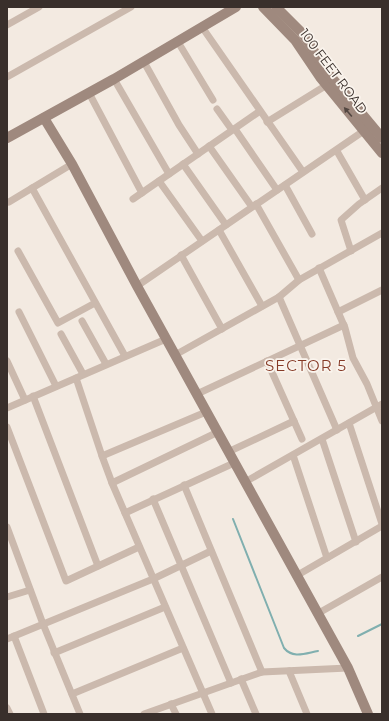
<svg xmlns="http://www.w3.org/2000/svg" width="389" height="721" viewBox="0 0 389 721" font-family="Montserrat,sans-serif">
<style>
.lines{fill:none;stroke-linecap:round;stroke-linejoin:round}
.stream{stroke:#80afaf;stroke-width:2}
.street{stroke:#cbb9ad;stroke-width:7}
.secondary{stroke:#9f897e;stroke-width:10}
.oneway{fill:#524640}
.labels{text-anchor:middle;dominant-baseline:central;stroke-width:3.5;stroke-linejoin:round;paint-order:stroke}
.street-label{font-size:13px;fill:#392f2b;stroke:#faf4ed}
.quarter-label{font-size:15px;letter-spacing:1px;fill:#863a26;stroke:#faf4ed}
</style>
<rect width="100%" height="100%" fill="#f3eae1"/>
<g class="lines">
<!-- stream -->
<g class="stream">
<path d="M233,519L284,648C293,659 306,653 318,651"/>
<path d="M358,636L382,624"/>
</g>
<!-- street -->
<g class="street">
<path d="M7,25L39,7"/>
<path d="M202,27L303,172"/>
<path d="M178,42L213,100"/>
<path d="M144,62L179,125L198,154"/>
<path d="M7,77L131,7"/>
<path d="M114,79L169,174"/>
<path d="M89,93L142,193"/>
<path d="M217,109L232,130"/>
<path d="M267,122L330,83"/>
<path d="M235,129L277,190"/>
<path d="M209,146L252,207"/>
<path d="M338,153L365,200"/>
<path d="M183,164L226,225"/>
<path d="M159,181L202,241"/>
<path d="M285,185L312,234"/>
<path d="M32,188L125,356"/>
<path d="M133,199L260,111"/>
<path d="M9,202L72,164"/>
<path d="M256,204L299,280"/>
<path d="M219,230L262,306"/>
<path d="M18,251L58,323L95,303"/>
<path d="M351,251L341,220L359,204L382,188"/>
<path d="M181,255L222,329"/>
<path d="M319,268L345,328L353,358L367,384L382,421"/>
<path d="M137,286L368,128"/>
<path d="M279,297L337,430"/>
<path d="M19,312L56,386"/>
<path d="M338,312L382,290"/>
<path d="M82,321L106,364"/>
<path d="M61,334L83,374"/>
<path d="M175,355L279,297L299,280L382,233"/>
<path d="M7,361L25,400"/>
<path d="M267,361L302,439"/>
<path d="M76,378L102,456L112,483L212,714"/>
<path d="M197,394L344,325"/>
<path d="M33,396L98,566"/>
<path d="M7,408L166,339"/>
<path d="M349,423L382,524"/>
<path d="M7,427L66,581L139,547"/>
<path d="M322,439L356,542"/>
<path d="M228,452L294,421"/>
<path d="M293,455L327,558"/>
<path d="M102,456L206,412"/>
<path d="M245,482L382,404"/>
<path d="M112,483L218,432"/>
<path d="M184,485L262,672"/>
<path d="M153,499L231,683"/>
<path d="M125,513L234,463"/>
<path d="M7,527L43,624L80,714"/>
<path d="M296,576L382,526"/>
<path d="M7,597L30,590"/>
<path d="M317,614L382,577"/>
<path d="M14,636L44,714"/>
<path d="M7,639L153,579L211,551"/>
<path d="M54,653L165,607"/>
<path d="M289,671L307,714"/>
<path d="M241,679L256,714"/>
<path d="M72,694L183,648"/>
<path d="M171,704L176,714"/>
<path d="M7,708L10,714"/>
<path d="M144,714L262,672L348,668"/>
</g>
<!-- secondary -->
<g class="secondary">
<path d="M263,7L295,40L320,77L382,153"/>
<path d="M276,7L303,34L327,72L382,138"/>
<path d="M44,118L72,164L137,286L348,668L368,714"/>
<path d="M7,138L114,79L236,7"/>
</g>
</g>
<!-- one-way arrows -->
<defs><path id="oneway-solid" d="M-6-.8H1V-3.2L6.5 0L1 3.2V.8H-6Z"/></defs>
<use class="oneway" href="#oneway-solid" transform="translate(348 112) rotate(-130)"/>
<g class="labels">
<!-- street labels -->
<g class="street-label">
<text transform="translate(334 71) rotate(53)">100 FEET ROAD</text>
</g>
<!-- quarter labels -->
<g class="quarter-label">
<text x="306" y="365">SECTOR 5</text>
</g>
</g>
<!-- border -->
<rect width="389" height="721" fill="none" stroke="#392f2b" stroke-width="16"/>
</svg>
